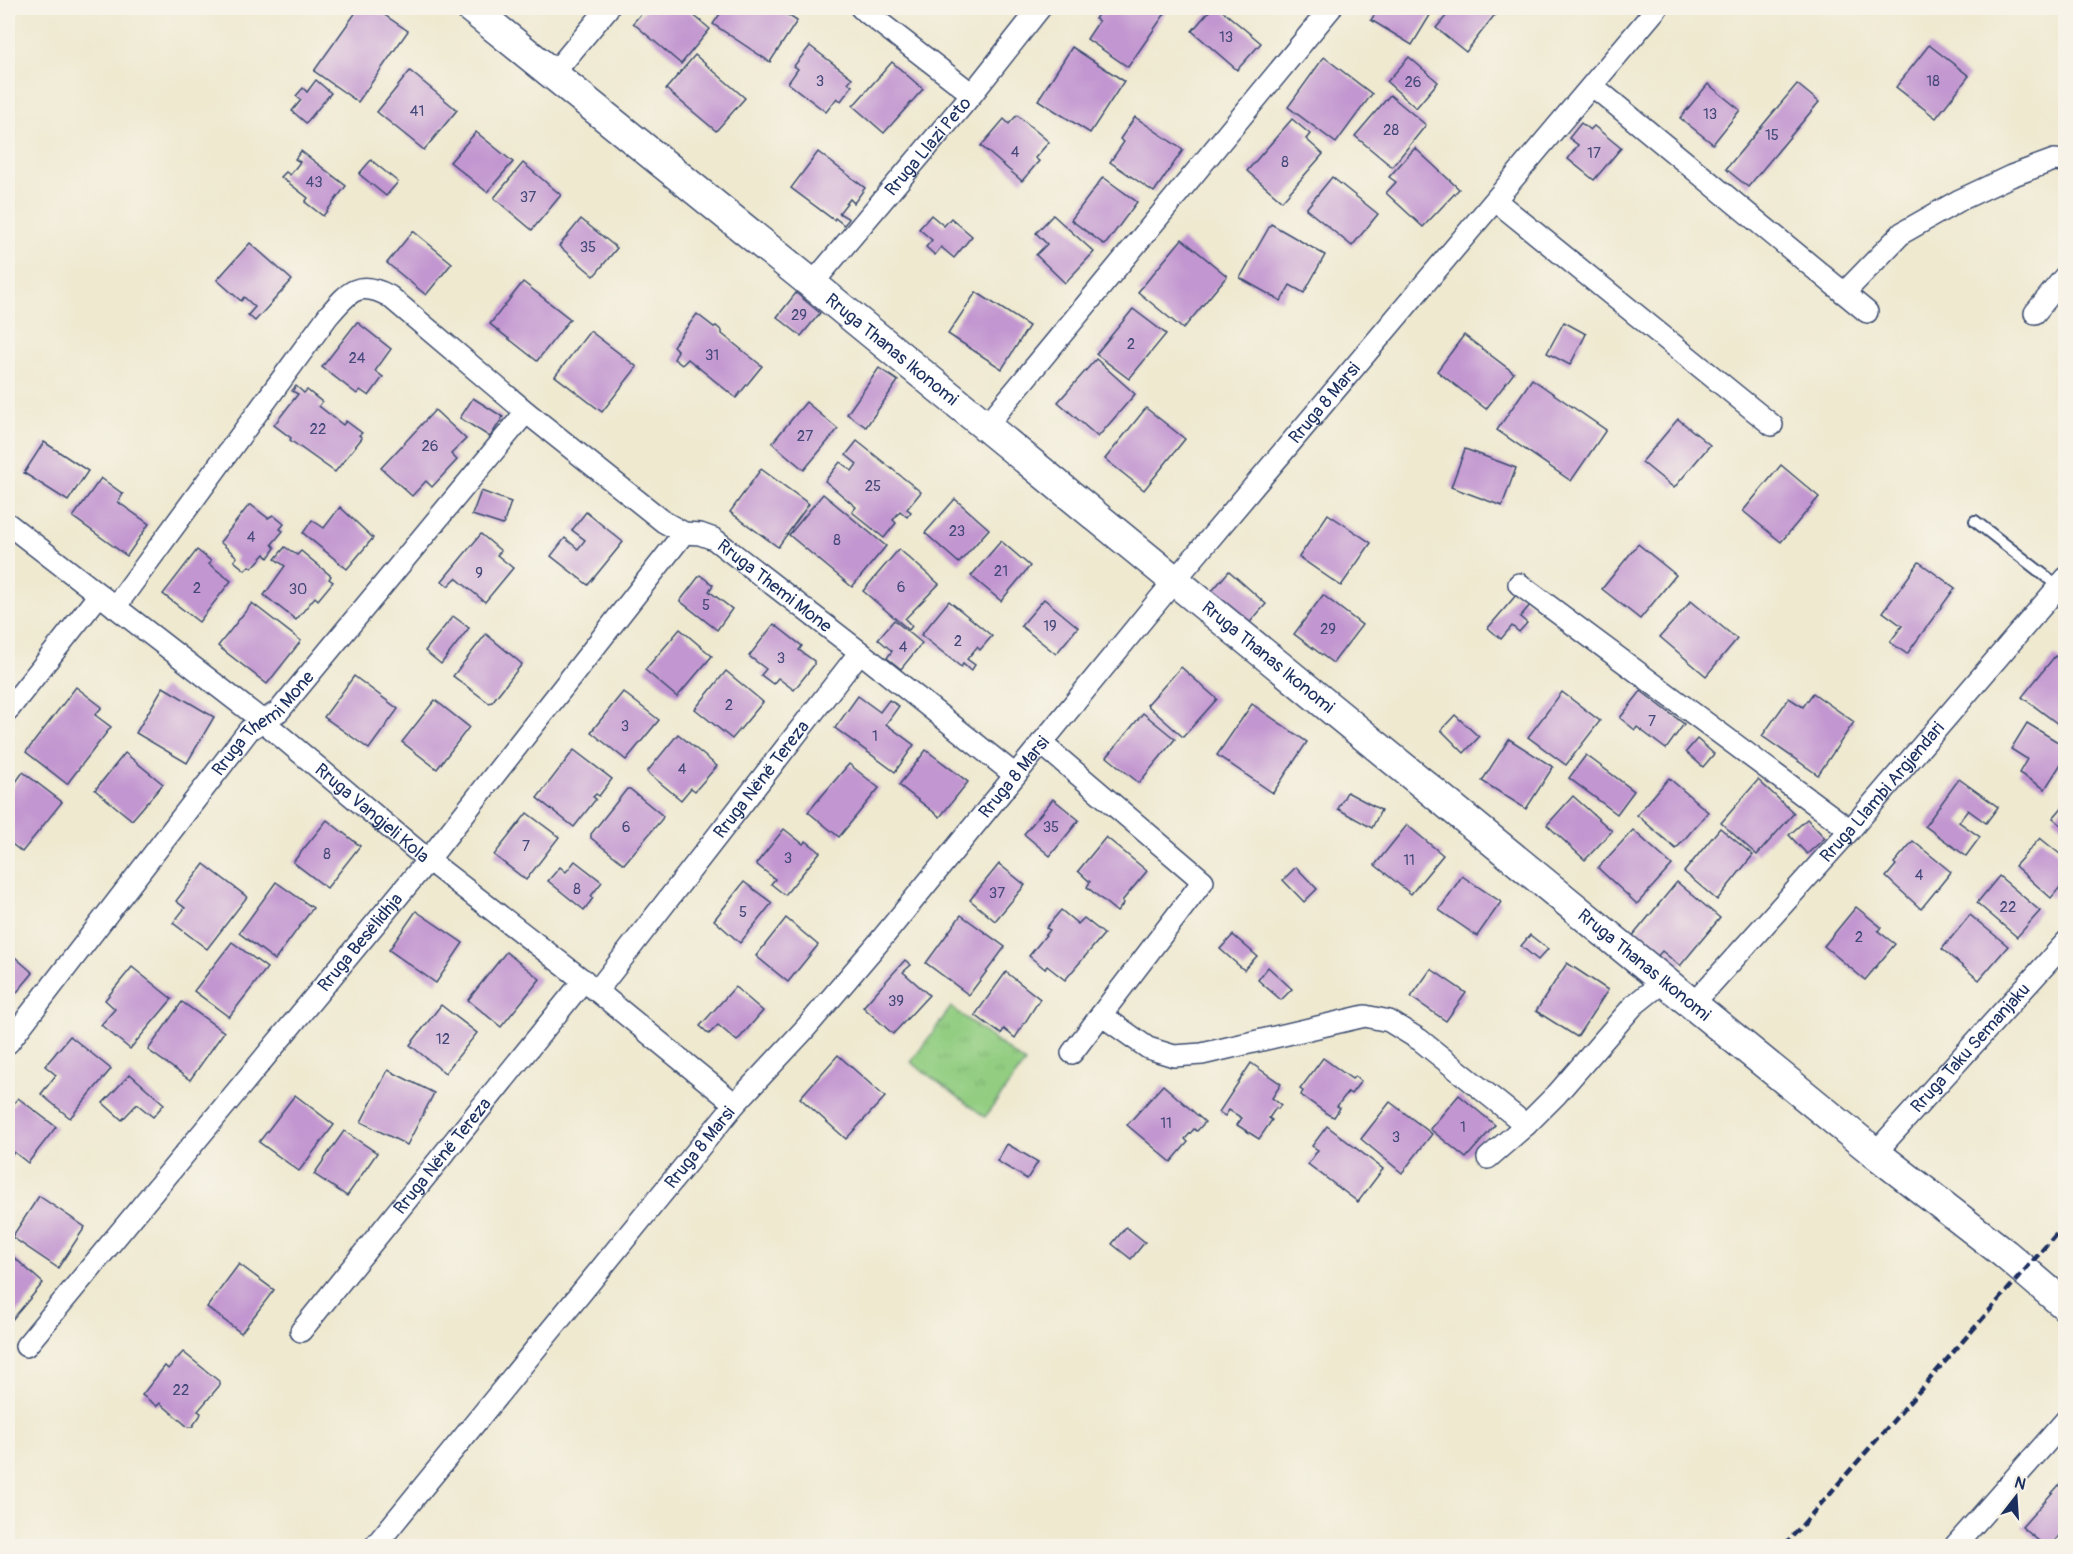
<svg xmlns="http://www.w3.org/2000/svg" width="2073" height="1554" viewBox="0 0 2073 1554" font-family="Pangolin,sans-serif">
<style>
.grass{fill:url(#grass-tufts);stroke:#567e70;stroke-width:1.5}
.building{fill:#c296d0}
.lines{fill:none;stroke-linecap:round;stroke-linejoin:round}
.lane-casing{stroke:#3b4b6f;stroke-width:14}
.street-casing{stroke:#3b4b6f;stroke-width:24}
.secondary-casing{stroke:#3b4b6f;stroke-width:33}
.lane{stroke:#fff;stroke-width:10}
.street{stroke:#fff;stroke-width:21}
.secondary{stroke:#fff;stroke-width:30}
.rail{stroke:#1b2f5e;stroke-width:4.5;stroke-dasharray:9 4.5;stroke-linecap:butt}
.labels{text-anchor:middle;dominant-baseline:central;stroke-width:4.5;stroke-linejoin:round;paint-order:stroke}
.number-label{font-size:15px;fill:#45497a}
.street-label{font-size:18px;fill:#1b2f5e;stroke:#f7f3e8}
</style>
<defs>
<pattern id="grass-tufts" width="24" height="20" patternUnits="userSpaceOnUse" patternTransform="scale(1.5)"><rect width="24" height="20" fill="#92cd81"/><path d="M3 7l-1-3M5 7V3M7 7l1-3M15 17l-1-3M17 17v-4M19 17l1-3" fill="none" stroke="#7db072"/></pattern>
</defs>
<rect width="100%" height="100%" fill="#f7f3e8"/>
<filter id="ink" filterUnits="userSpaceOnUse"><feTurbulence type="fractalNoise" baseFrequency=".0167" numOctaves="2"/><feDisplacementMap in="SourceGraphic" scale="12" xChannelSelector="R" yChannelSelector="G"/><feConvolveMatrix kernelMatrix="1 2 1 2 8 2 1 2 1" color-interpolation-filters="sRGB"/></filter>
<filter id="wash" filterUnits="userSpaceOnUse"><feTurbulence type="fractalNoise" baseFrequency=".008" numOctaves="4" result="noise"/><feDisplacementMap in="SourceGraphic" scale="24" xChannelSelector="R" yChannelSelector="G"/><feGaussianBlur stdDeviation="1.35" result="paint"/><feColorMatrix in="noise" values="0 0 0 0 0 0 0 0 0 0 0 0 0 0 0 0 0 1.4 0 .05"/><feComposite in="paint" operator="in"/></filter>
<g filter="url(#wash)">
<rect width="100%" height="100%" fill="#efe9d0"/>
<!-- grass -->
<path class="grass" d="M951,1007L1025,1063L985,1117L911,1062Z"/>
<g id="blocks">
<!-- building -->
<g class="building">
<path d="M359,8H374L408,31L358,102L314,71Z"/>
<path d="M646,8H685L710,29L681,64L633,23Z"/>
<path d="M724,8H777L797,21L770,62L713,24Z"/>
<path d="M1102,8H1160L1166,12L1128,67L1087,39L1099,21L1095,19Z"/>
<path d="M1212,8H1219L1261,43L1237,70L1192,31Z"/>
<path d="M1379,8H1425L1432,12L1412,45L1371,20Z"/>
<path d="M1453,8H1500L1466,52L1436,28Z"/>
<path d="M1929,45L1969,76L1936,118L1896,87Z"/>
<path d="M810,46L852,78L848,83L852,86L841,101L837,98L826,112L788,83L798,69L794,66Z"/>
<path d="M1072,47L1124,81L1090,133L1038,100Z"/>
<path d="M695,55L745,98L716,131L666,89Z"/>
<path d="M1324,57L1372,94L1336,143L1288,107Z"/>
<path d="M1409,57L1438,82L1416,108L1387,82Z"/>
<path d="M892,62L923,89L884,133L853,106Z"/>
<path d="M410,71L457,110L424,150L377,112Z"/>
<path d="M316,80L331,93L306,123L292,111L301,100L296,96L303,88L307,92Z"/>
<path d="M1708,84L1740,110L1713,144L1680,118Z"/>
<path d="M1797,84L1819,102L1748,187L1726,169Z"/>
<path d="M1390,95L1426,125L1392,167L1355,136Z"/>
<path d="M1017,115L1049,142L1035,158L1039,161L1022,181L981,146L1004,119L1009,124Z"/>
<path d="M1135,117L1183,150L1154,192L1110,162L1124,142L1120,139Z"/>
<path d="M1292,119L1310,134L1306,139L1323,154L1282,201L1247,171Z"/>
<path d="M1581,123L1590,130L1594,126L1621,148L1594,180L1568,159L1578,145L1569,138Z"/>
<path d="M476,132L513,162L487,192L450,162Z"/>
<path d="M1415,148L1459,189L1423,227L1386,193L1396,182L1389,177Z"/>
<path d="M301,151L346,186L323,216L305,202L308,198L281,177L286,172L290,175L300,162L295,159Z"/>
<path d="M818,152L865,188L854,203L850,199L839,213L849,219L844,225L835,218L834,220L791,188Z"/>
<path d="M371,160L398,182L386,196L359,174Z"/>
<path d="M523,163L561,195L532,230L494,198Z"/>
<path d="M1103,177L1137,202L1105,245L1071,220Z"/>
<path d="M1332,177L1378,214L1352,246L1306,209Z"/>
<path d="M931,215L944,226L951,218L972,236L954,258L941,247L935,255L926,247L932,240L919,229Z"/>
<path d="M1053,215L1094,252L1065,283L1036,255L1047,244L1036,233Z"/>
<path d="M581,219L617,248L594,276L559,246Z"/>
<path d="M1271,224L1325,255L1304,293L1290,285L1281,301L1240,278Z"/>
<path d="M413,231L452,263L426,295L387,263Z"/>
<path d="M1182,239L1227,276L1183,329L1138,292Z"/>
<path d="M250,243L292,280L255,321L248,315L255,307L244,297L241,301L217,280Z"/>
<path d="M523,282L570,319L537,361L490,324Z"/>
<path d="M976,292L1029,326L1002,369L948,334Z"/>
<path d="M796,293L820,313L801,336L777,317Z"/>
<path d="M1133,309L1166,334L1129,379L1096,354Z"/>
<path d="M697,314L714,327L716,326L722,331V334L762,366L736,398L688,359L682,365L674,359L678,351L673,346Z"/>
<path d="M357,322L391,349L375,371L383,377L369,396L360,390L357,394L322,367Z"/>
<path d="M1564,322L1586,334L1570,365L1547,353Z"/>
<path d="M590,331L637,367L602,412L555,376Z"/>
<path d="M1464,335L1514,373L1486,409L1437,371Z"/>
<path d="M1096,359L1135,394L1098,437L1058,402Z"/>
<path d="M879,368L898,381L866,427L847,414Z"/>
<path d="M1532,379L1606,430L1571,481L1497,430Z"/>
<path d="M296,386L304,393L307,390L322,402L319,406L343,425L346,421L362,433L359,435L362,438L335,472L290,440L291,438L274,425L298,394L292,391Z"/>
<path d="M473,398L503,417L490,437L460,418Z"/>
<path d="M806,402L838,429L804,470L772,443Z"/>
<path d="M1146,408L1185,439L1144,490L1105,459Z"/>
<path d="M435,410L466,439L451,454L457,460L432,487L426,481L412,496L381,468Z"/>
<path d="M1678,419L1710,445L1674,488L1642,462Z"/>
<path d="M857,441L921,492L907,509L911,512L907,517L900,511L893,520L896,523L884,538L852,512L856,507L825,481L840,462L852,471L857,464L846,455Z"/>
<path d="M44,442L88,471L68,501L24,473Z"/>
<path d="M1465,449L1516,468L1502,506L1451,487Z"/>
<path d="M1781,465L1819,497L1781,542L1743,511Z"/>
<path d="M761,469L809,504L778,547L730,512Z"/>
<path d="M101,478L123,494L118,502L149,524L127,556L73,517Z"/>
<path d="M481,491L511,502L503,525L472,515Z"/>
<path d="M823,494L886,546L852,587L789,535Z"/>
<path d="M955,499L989,529L959,563L925,533Z"/>
<path d="M249,505H251L268,518L273,515L284,524L280,529L283,531L272,544L275,548L268,558L265,554L252,568L249,566L245,570L234,561L237,557L220,542Z"/>
<path d="M340,507L373,538L347,569L303,533L312,520L324,528Z"/>
<path d="M586,512L623,542L588,585L551,556L565,538L578,549L585,540L572,530Z"/>
<path d="M1328,514L1371,543L1341,586L1299,557Z"/>
<path d="M481,534L501,551L497,555L513,568L485,602L456,578L448,586L442,581Z"/>
<path d="M1001,541L1030,566L1001,601L971,576Z"/>
<path d="M1638,544L1676,575L1640,619L1602,589Z"/>
<path d="M285,547L297,555L301,551L331,576L329,579L333,582L318,600L315,597L296,620L264,595L285,566L275,559Z"/>
<path d="M899,549L939,584L905,619L912,626L909,630L863,591Z"/>
<path d="M197,550L211,561L209,564L231,581L199,622L163,594Z"/>
<path d="M1919,562L1955,588L1907,654L1890,642L1902,626L1883,612Z"/>
<path d="M1229,571L1266,604L1244,629L1207,597Z"/>
<path d="M700,575L713,585L709,591L732,609L717,630L680,601Z"/>
<path d="M1517,594L1530,605L1520,617L1527,623L1519,632L1512,626L1501,639L1488,628Z"/>
<path d="M1323,595L1362,625L1333,663L1294,634Z"/>
<path d="M1044,599L1078,627L1056,654L1021,626Z"/>
<path d="M949,601L992,636L980,650L977,647L967,659L975,665L971,671L963,664L961,667L921,635Z"/>
<path d="M1691,601L1737,639L1706,676L1660,637Z"/>
<path d="M252,603L301,641L267,684L218,646Z"/>
<path d="M453,616L469,628L441,664L425,651Z"/>
<path d="M894,620L922,643L901,669L887,658L892,651L878,639Z"/>
<path d="M774,624L802,646L799,650L814,661V665L794,690L778,678L773,684L761,675L766,669L749,656Z"/>
<path d="M680,629L712,656L677,697L645,670Z"/>
<path d="M486,634L522,664L492,702L489,703L453,676Z"/>
<path d="M2055,656L2066,664V730L2022,697Z"/>
<path d="M1181,667L1217,699L1183,737L1147,705Z"/>
<path d="M726,671L763,702L732,739L695,709Z"/>
<path d="M354,676L398,709L369,749L324,717Z"/>
<path d="M76,687L102,707L95,715L111,727L67,784L26,752Z"/>
<path d="M163,687L214,717L187,763L136,733Z"/>
<path d="M1641,691L1684,724L1666,749L1637,727L1635,730L1620,718Z"/>
<path d="M623,692L659,720L626,760L591,732Z"/>
<path d="M1562,692L1600,721L1566,765L1528,737Z"/>
<path d="M1813,693L1854,722L1818,775L1762,736L1789,698L1803,707Z"/>
<path d="M858,696L880,712L889,700L899,706L886,724L914,745L895,772L835,728Z"/>
<path d="M435,700L469,727L437,769L402,742Z"/>
<path d="M1252,704L1307,742L1273,793L1217,755Z"/>
<path d="M1143,713L1175,739L1139,783L1107,757Z"/>
<path d="M1455,715L1479,737L1464,753L1441,730Z"/>
<path d="M2027,723L2066,747V756L2045,789L2019,773L2027,759L2011,749Z"/>
<path d="M678,734L717,766L695,791L691,788L681,800L647,772Z"/>
<path d="M1509,739L1553,767L1526,809L1482,781Z"/>
<path d="M1697,739L1714,754L1703,767L1686,752Z"/>
<path d="M574,750L612,779L599,796L596,794L593,797L596,799L574,827L537,798Z"/>
<path d="M926,750L968,782L940,817L899,785Z"/>
<path d="M125,753L163,784L132,820L95,790Z"/>
<path d="M1586,755L1634,791L1617,814L1569,778Z"/>
<path d="M849,764L879,788L839,837L808,812Z"/>
<path d="M23,772L62,802L22,852L8,841V793Z"/>
<path d="M1669,778L1708,812L1676,849L1637,815Z"/>
<path d="M1959,779L1998,807L1986,823L1968,810L1959,822L1980,837L1966,856L1925,826Z"/>
<path d="M1758,780L1794,813L1757,855L1721,823Z"/>
<path d="M627,789H630L663,816L662,819L624,864L591,838V834Z"/>
<path d="M1347,792L1381,810L1372,828L1338,809Z"/>
<path d="M1573,796L1612,831L1585,860L1547,825Z"/>
<path d="M1053,799L1079,820L1050,856L1024,834Z"/>
<path d="M2066,803V829L2053,818Z"/>
<path d="M527,813L559,837L526,880L494,855Z"/>
<path d="M1807,819L1825,838L1807,854L1789,835Z"/>
<path d="M327,820L360,846L327,888L293,862Z"/>
<path d="M1407,825L1443,855L1411,894L1375,865Z"/>
<path d="M1720,828L1753,855L1717,900L1684,872Z"/>
<path d="M784,829L803,844L806,841L820,852L785,895L771,884L775,879L756,864Z"/>
<path d="M1633,830L1672,865L1637,904L1598,868Z"/>
<path d="M1106,837L1147,871L1122,901L1124,903L1117,912L1087,887L1090,882L1078,871Z"/>
<path d="M2040,838L2066,859V880L2051,898L2015,866Z"/>
<path d="M1913,841L1951,872L1921,909L1886,877L1896,865L1894,863Z"/>
<path d="M575,861L602,882L591,896L593,898L584,910L548,881L560,867L566,872Z"/>
<path d="M204,864L247,897L207,949L173,923L185,908L176,901Z"/>
<path d="M999,864L1025,885L995,921L970,900Z"/>
<path d="M1296,867L1317,889L1304,902L1283,880Z"/>
<path d="M1462,876L1501,902L1477,936L1439,910Z"/>
<path d="M1999,876L2040,911L2017,937L1977,903Z"/>
<path d="M276,882L313,908L275,960L239,933Z"/>
<path d="M744,882L772,903L740,943L714,920Z"/>
<path d="M1677,882L1720,918L1680,966L1662,951L1656,958L1631,938Z"/>
<path d="M1856,907L1881,927L1878,931L1895,944L1865,980L1824,946Z"/>
<path d="M1061,910L1078,924L1084,918L1104,934L1065,980L1047,966L1045,969L1029,956L1050,930L1046,928Z"/>
<path d="M416,911L463,943L436,983L389,950Z"/>
<path d="M961,915L1005,947L969,995L926,963Z"/>
<path d="M1970,915L2008,946L1979,980L1942,949Z"/>
<path d="M786,918L818,945L788,982L756,956Z"/>
<path d="M1233,935L1257,956L1244,970L1220,949Z"/>
<path d="M1530,935L1548,949L1538,960L1521,946Z"/>
<path d="M232,942L267,968L229,1017L194,991Z"/>
<path d="M8,951L33,973L8,1003Z"/>
<path d="M506,952L540,979L501,1027L468,1000Z"/>
<path d="M905,960L911,965L903,972L929,995L893,1034L863,1007Z"/>
<path d="M1567,963L1608,990L1577,1037L1536,1011Z"/>
<path d="M132,967L172,999L130,1049L101,1025L115,1009L105,1000Z"/>
<path d="M1268,967L1292,989L1281,1000L1258,980Z"/>
<path d="M1431,969L1466,993L1446,1021L1411,997Z"/>
<path d="M1006,972L1040,999L1015,1038L1004,1029L1001,1034L975,1015Z"/>
<path d="M735,987L763,1011L737,1041L718,1025L709,1034L700,1026Z"/>
<path d="M182,1002L224,1032L190,1080L148,1050Z"/>
<path d="M441,1005L477,1033L445,1073L410,1045Z"/>
<path d="M70,1036L111,1069L70,1118L41,1094L56,1075L45,1066Z"/>
<path d="M838,1055L885,1097L846,1139L800,1098Z"/>
<path d="M1323,1058L1352,1079L1355,1076L1361,1081L1351,1094L1348,1092L1337,1106L1340,1108L1334,1117L1329,1115L1301,1095L1303,1091L1300,1089Z"/>
<path d="M1251,1063L1281,1084L1272,1098L1281,1105L1278,1109L1276,1108L1269,1118L1272,1120L1259,1139L1237,1125L1242,1118L1229,1110L1225,1116L1219,1112Z"/>
<path d="M388,1070L434,1093L407,1145L361,1122Z"/>
<path d="M130,1074L164,1104L153,1117L137,1104L122,1120L103,1103Z"/>
<path d="M1163,1085L1205,1122L1197,1131L1194,1129L1185,1139L1188,1142L1171,1162L1127,1125Z"/>
<path d="M295,1095L334,1125L299,1171L259,1142Z"/>
<path d="M1459,1095L1495,1125L1466,1158L1430,1129Z"/>
<path d="M18,1098L56,1127L28,1163L14,1152L9,1159L8,1157V1111Z"/>
<path d="M1390,1102L1432,1134L1402,1173L1361,1139Z"/>
<path d="M1327,1126L1383,1169L1358,1202L1308,1164L1318,1150L1312,1146Z"/>
<path d="M344,1131L377,1153L347,1196L314,1174Z"/>
<path d="M1007,1144L1038,1162L1027,1179L997,1161Z"/>
<path d="M39,1196L85,1227L58,1268L12,1237Z"/>
<path d="M1126,1227L1145,1242L1131,1259L1112,1244Z"/>
<path d="M8,1252L43,1283L11,1321L8,1318Z"/>
<path d="M239,1264L274,1290L241,1333L207,1307Z"/>
<path d="M183,1352L220,1382V1385L198,1411L201,1413L200,1416L192,1427H188L160,1403L157,1406L142,1395L165,1366L168,1369Z"/>
<path d="M2066,1477V1528L2050,1546H2045L2022,1527Z"/>
</g>
</g>
</g>
<g filter="url(#ink)">
<use href="#blocks" fill-opacity="0" stroke="#3b4b6f" stroke-width="1.5"/>
<g class="lines">
<!-- lane casing -->
<g class="lane-casing">
<path id="lane" d="M1975,521L2058,586"/>
</g>
<!-- street casing -->
<g class="street-casing">
<g id="street">
<path d="M861,8L972,94"/>
<path d="M553,74L608,8"/>
<path d="M1593,86L1867,312"/>
<path d="M1496,201L1772,425"/>
<path id="s1" d="M812,284L972,94L1040,8"/>
<path d="M1844,293L1902,233L1960,200L2011,176L2054,160L2066,161"/>
<path d="M2035,313L2066,275"/>
<path d="M986,426L1331,8"/>
<path id="s2" d="M8,524L264,722L428,860L597,991L735,1104"/>
<path d="M1519,584L1850,830"/>
<path id="s3" d="M115,607L328,316C348,293 357,279 389,296L526,412L664,522L684,533L700,534L714,539L860,652L1015,775"/>
<path d="M8,710L99,595"/>
<path d="M1041,743L1203,881L1072,1053"/>
<path id="s4" d="M597,991L860,652"/>
<path id="s5" d="M1693,1004L1850,830L2066,578"/>
<path d="M1101,1015L1148,1048L1174,1056L1202,1054L1365,1016L1389,1021L1420,1040L1526,1125"/>
<path id="s6" d="M8,1043L249,730L279,711L526,412"/>
<path id="s7" d="M1875,1153L2066,942"/>
<path d="M1488,1158L1526,1125L1557,1094L1634,1005L1664,981"/>
<path id="s8" d="M301,1331L584,980"/>
<path id="s9" d="M26,1346L428,860L684,533"/>
<path id="s10" d="M375,1546L735,1104L804,1030L879,942L1175,580L1657,8"/>
<path d="M1955,1546L2066,1420"/>
</g>
</g>
<!-- secondary casing -->
<g class="secondary-casing">
<g id="secondary">
<path id="s11" d="M471,8L812,284L1664,981L1875,1153L2005,1254L2066,1306"/>
</g>
</g>
<!-- lane -->
<use href="#lane" class="lane"/>
<!-- street -->
<use href="#street" class="street"/>
<!-- secondary -->
<use href="#secondary" class="secondary"/>
<!-- rail -->
<path class="rail" d="M1784,1546L2066,1223"/>
</g>
</g>
<g class="labels">
<!-- number labels -->
<g class="number-label">
<text x="1226" y="37">13</text>
<text x="820" y="81">3</text>
<text x="1933" y="81">18</text>
<text x="1413" y="82">26</text>
<text x="417" y="111">41</text>
<text x="1710" y="114">13</text>
<text x="1391" y="130">28</text>
<text x="1772" y="135">15</text>
<text x="1015" y="152">4</text>
<text x="1594" y="153">17</text>
<text x="1285" y="162">8</text>
<text x="314" y="182">43</text>
<text x="528" y="197">37</text>
<text x="588" y="247">35</text>
<text x="799" y="315">29</text>
<text x="1131" y="344">2</text>
<text x="712" y="355">31</text>
<text x="357" y="358">24</text>
<text x="318" y="429">22</text>
<text x="805" y="436">27</text>
<text x="430" y="446">26</text>
<text x="873" y="486">25</text>
<text x="957" y="531">23</text>
<text x="251" y="537">4</text>
<text x="837" y="540">8</text>
<text x="1001" y="571">21</text>
<text x="479" y="573">9</text>
<text x="901" y="587">6</text>
<text x="197" y="588">2</text>
<text x="298" y="589">30</text>
<text x="706" y="605">5</text>
<text x="1050" y="626">19</text>
<text x="1328" y="629">29</text>
<text x="958" y="641">2</text>
<text x="903" y="647">4</text>
<text x="781" y="658">3</text>
<text x="729" y="705">2</text>
<text x="1652" y="721">7</text>
<text x="625" y="726">3</text>
<text x="875" y="736">1</text>
<text x="682" y="769">4</text>
<text x="626" y="827">6</text>
<text x="1051" y="827">35</text>
<text x="526" y="846">7</text>
<text x="327" y="854">8</text>
<text x="788" y="858">3</text>
<text x="1409" y="860">11</text>
<text x="1919" y="875">4</text>
<text x="577" y="889">8</text>
<text x="997" y="893">37</text>
<text x="2008" y="907">22</text>
<text x="743" y="912">5</text>
<text x="1859" y="937">2</text>
<text x="896" y="1001">39</text>
<text x="443" y="1039">12</text>
<text x="1166" y="1123">11</text>
<text x="1463" y="1127">1</text>
<text x="1396" y="1137">3</text>
<text x="181" y="1390">22</text>
</g>
<!-- street labels -->
<g class="street-label">
<text stroke="none"><textPath href="#s1" startOffset="180">Rruga Llazi Peto</textPath></text>
<text stroke="none"><textPath href="#s11" startOffset="542">Rruga Thanas Ikonomi</textPath></text>
<text stroke="none"><textPath href="#s10" startOffset="1486">Rruga 8 Marsi</textPath></text>
<text stroke="none"><textPath href="#s3" startOffset="920">Rruga Themi Mone</textPath></text>
<text stroke="none"><textPath href="#s11" startOffset="1028">Rruga Thanas Ikonomi</textPath></text>
<text stroke="none"><textPath href="#s6" startOffset="410">Rruga Themi Mone</textPath></text>
<text stroke="none"><textPath href="#s10" startOffset="1000">Rruga 8 Marsi</textPath></text>
<text stroke="none"><textPath href="#s4" startOffset="268">Rruga Nënë Tereza</textPath></text>
<text stroke="none"><textPath href="#s5" startOffset="284">Rruga Llambi Argjendari</textPath></text>
<text stroke="none"><textPath href="#s2" startOffset="465">Rruga Vangjeli Kola</textPath></text>
<text stroke="none"><textPath href="#s9" startOffset="524">Rruga Besëlidhja</textPath></text>
<text stroke="none"><textPath href="#s11" startOffset="1514">Rruga Thanas Ikonomi</textPath></text>
<text stroke="none"><textPath href="#s7" startOffset="142">Rruga Taku Semanjaku</textPath></text>
<text stroke="none"><textPath href="#s10" startOffset="514">Rruga 8 Marsi</textPath></text>
<text stroke="none"><textPath href="#s8" startOffset="225">Rruga Nënë Tereza</textPath></text>
</g>
</g>
<!-- margin -->
<rect width="2073" height="1554" fill="none" stroke="#f7f3e8" stroke-width="30"/>
<!-- north arrow -->
<g transform="translate(2016 1497) rotate(17)" stroke="#f7f3e8" stroke-width="4.5" paint-order="stroke">
<path d="M0-4.5L10 22L0 15L-10 22Z" fill="#1b2f5e"/>
<text y="-9" font-size="16" font-weight="bold" text-anchor="middle" fill="#1b2f5e">N</text>
</g>
</svg>
